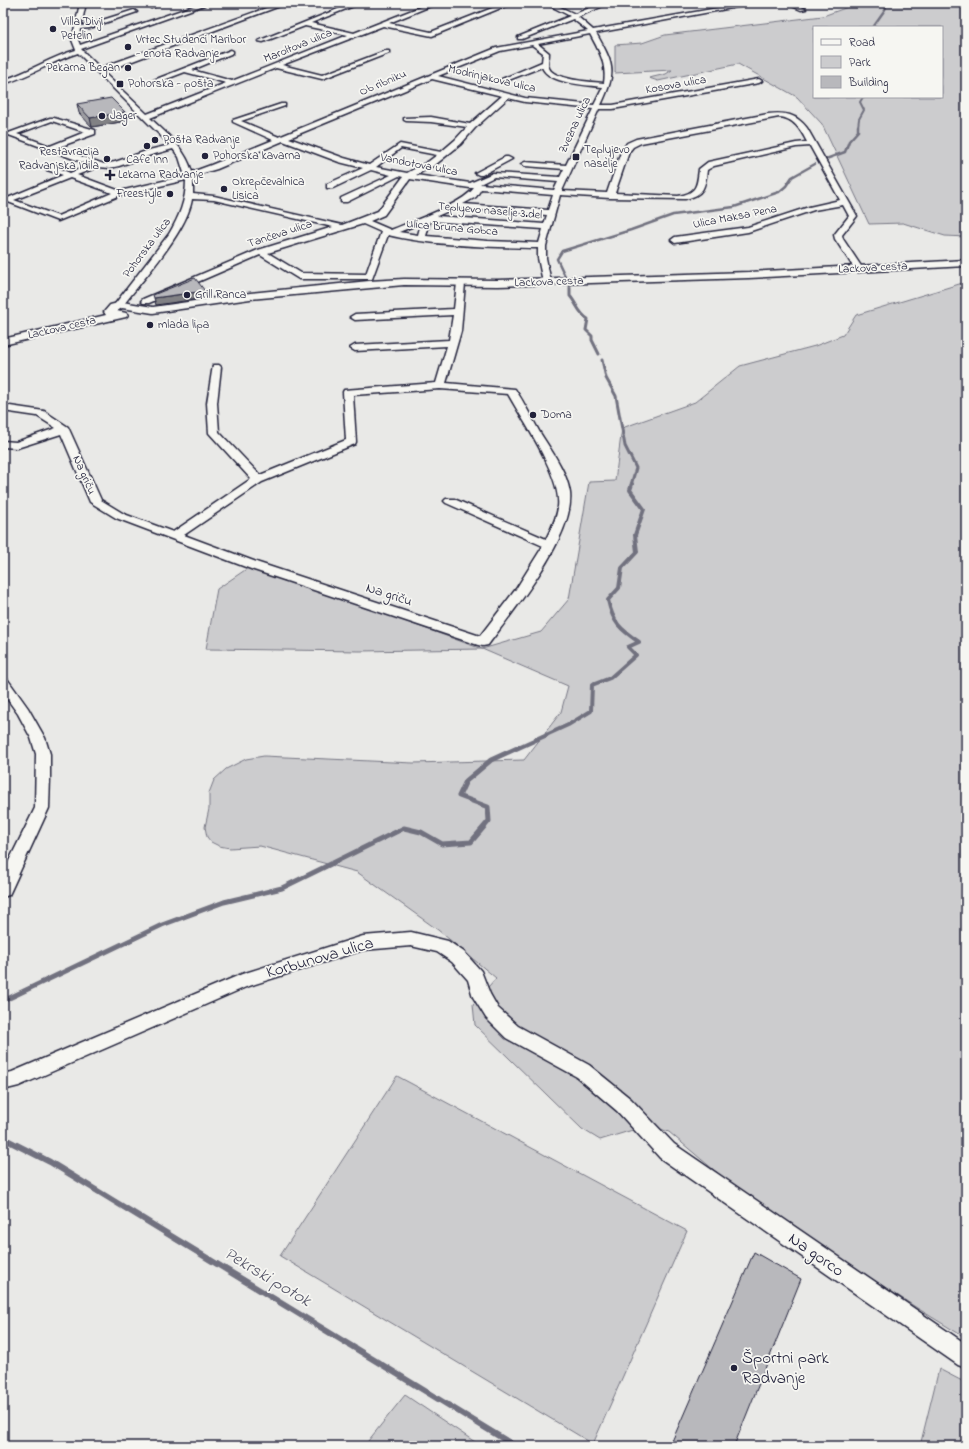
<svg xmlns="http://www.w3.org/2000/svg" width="969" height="1449" viewBox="0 0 969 1449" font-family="'Indie Flower',sans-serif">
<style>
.green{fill:#ccccce;stroke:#777784;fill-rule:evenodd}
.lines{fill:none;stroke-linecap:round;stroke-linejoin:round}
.stream-far5{stroke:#71717f;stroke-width:2}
.stream-far4{stroke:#71717f;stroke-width:2.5}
.stream-far3{stroke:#71717f;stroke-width:3}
.stream-far2{stroke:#71717f;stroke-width:4}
.stream-far1{stroke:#71717f;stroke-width:5}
.stream{stroke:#71717f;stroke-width:6}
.minor-casing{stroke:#22223b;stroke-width:3}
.tertiary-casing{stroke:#22223b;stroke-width:3}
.minor{fill:#f6f6f2;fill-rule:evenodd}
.tertiary{fill:#f6f6f2;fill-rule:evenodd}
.wall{fill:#9e9ea2;stroke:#22223b}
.shaded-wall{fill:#818184;stroke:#22223b}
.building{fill:#b8b8bc;stroke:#22223b}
.poi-dot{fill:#22223b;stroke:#f6f6f2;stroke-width:1.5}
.labels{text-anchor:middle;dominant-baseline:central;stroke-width:3.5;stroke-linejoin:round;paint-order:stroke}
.far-poi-label{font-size:12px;fill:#22223b;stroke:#f6f6f2;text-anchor:start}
.far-street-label{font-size:12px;fill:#22223b;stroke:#f6f6f2}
.street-label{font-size:14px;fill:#22223b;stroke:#f6f6f2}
.near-street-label{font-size:17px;fill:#22223b;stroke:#f6f6f2}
.near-poi-label{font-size:17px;fill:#22223b;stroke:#f6f6f2;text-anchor:start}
.near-water-label{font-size:18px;font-style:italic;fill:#565668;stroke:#f6f6f2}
</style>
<rect width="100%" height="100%" fill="#e9e9e7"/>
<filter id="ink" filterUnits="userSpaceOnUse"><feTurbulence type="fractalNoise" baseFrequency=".025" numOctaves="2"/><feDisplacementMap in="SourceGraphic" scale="8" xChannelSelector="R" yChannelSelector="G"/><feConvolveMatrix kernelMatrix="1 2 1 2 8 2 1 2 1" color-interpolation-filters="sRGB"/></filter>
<g filter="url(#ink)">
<!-- green -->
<g class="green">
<path d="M859,3H966V237L945,236L903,223L869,224L822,124L797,97L738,64L658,81L649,78L666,74L672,70L615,73V45L642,43L665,35L823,16ZM814,27H942V97H814Z"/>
<path d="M966,282V1338L917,1308L747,1198L669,1132L649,1125L600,1140L582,1129L475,1025L473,1004L496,978L438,930L357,872L260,846L230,848L219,846L211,842L207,837L205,827L209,809V793L214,780L226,769L246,759L264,756L413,763L524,760L561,712L568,686L482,649L360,651L206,649L217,589L248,568L344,599L482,649L541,632L569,599L589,482L615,481L622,428L695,402L740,366L815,346L843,335L856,315Z"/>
<path d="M397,1076L687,1231L593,1444L280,1256Z"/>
<path d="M939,1369L966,1383V1446H920Z"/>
<path d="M405,1395L481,1446H364Z"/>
</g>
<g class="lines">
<!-- stream-far5 -->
<g class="stream-far5">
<path d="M873,27L885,10L887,3"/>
<path d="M858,127L859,119L864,110L860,102L863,97"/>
</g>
<!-- stream-far4 -->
<g class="stream-far4">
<path d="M826,159L845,152L849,141L858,131V126"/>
<path d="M565,276L557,259L562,251L631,230L673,215L734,207L779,192L786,186L792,177L815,164"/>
</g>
<!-- stream-far3 -->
<g class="stream-far3">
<path d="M570,287V296C577,304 579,314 588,319L586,330L592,336V340L599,354"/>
<path d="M602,360L606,378L616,396L625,446L636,468L631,485"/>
</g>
<!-- stream-far2 -->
<path class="stream-far2" d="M544,736L568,725L591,711L592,685L610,678L636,655L628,647L639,642C620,629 613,623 608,600L619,588L622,568L637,552L635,535L644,509L630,490L632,484"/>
<!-- stream-far1 -->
<path class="stream-far1" d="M3,1001L162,925L224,902L282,888L404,828L421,832L442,844L471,842L489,821L488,807L459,796L466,781L491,760L546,735"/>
<!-- stream -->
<path class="stream" d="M3,1138L50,1162L515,1446"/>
<!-- minor casing -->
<g class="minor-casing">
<g id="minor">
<path d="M80,3H86L81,26L87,25L134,10L137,12L90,28L80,29L78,40L80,45L202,3H210L81,49L100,68L280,3H288L103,72L147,114L226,83L185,72L156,83L154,82V80L231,50L233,51V53L192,70L232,81L348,35L305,26L263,42L258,41L353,3H361L311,23L354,33L430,3H438L389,23L431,32L505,3H513L432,36L383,26L282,65L322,75L385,51H389V53L322,79L276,68L150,118C166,133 186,149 192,172L211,165L273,140L233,122V120L281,104H285V106L241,121L279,137L496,48L588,31L573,19L522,39H518V37L570,16L545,3H552L575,14L602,3H610L578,17L593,30L746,3H759L596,33C614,65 617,71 601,105H613L759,79L762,81L759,83L613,109H599L562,191L607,193L621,152L627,143L636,139L768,114C785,112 796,114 807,128L857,216L842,235L843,239L863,269L859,272L856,271L835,239L834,235L849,216L843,205L814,210L748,232L675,243L671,240L675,237L748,227L809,207L840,200L810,146L796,147L714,166L707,170C705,187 704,195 685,199L610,198L560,195L546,246V258L551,282L547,285L543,282L538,258V248C491,247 433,246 388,235L372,279H299L260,255L149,303H143L141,301L143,299L258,250L333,227L214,200L192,199C187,232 142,280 121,308H115L113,306L115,304L169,234C179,217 186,201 186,180L121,195L58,221L3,200L63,175L47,170V166H53L70,173L90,165L6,134L50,118H54L95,130V134L56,148L104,164L115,162L149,150L170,145L78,53C52,61 29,77 3,84V80C28,73 50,57 76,50L72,40ZM590,34C599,51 607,63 604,83C592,82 554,80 549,68C547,63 549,59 549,53L538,44ZM532,45L543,53L542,62L502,79V81H506L542,67C548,84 587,85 603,87L594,105L525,98L438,76L500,51ZM432,79L502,96L470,124L431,117L404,118V120L406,121L431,122L467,127L455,140L441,152L400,144L369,165L344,158L289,138ZM508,98L525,102L593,109L566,165L525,162L521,164L525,166L564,169L560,177L493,173L470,183L416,175L435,165L461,144L475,128ZM779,117C794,118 801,130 807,142L796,143L708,162L699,169C697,186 697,193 678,196L615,193L629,152L633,147L641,143ZM52,121L85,132L50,146L17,134ZM283,141L339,162L363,168L327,184V188H333L371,170L391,175L341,198V202H347L399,176L403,177L378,211L342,225L214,196L193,194V176L217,169ZM401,148L437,155L429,161L407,173L376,167ZM173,149L179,157L185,176L120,191L77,175L98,167L110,168L119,166L151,155ZM494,177L558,182L554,190L480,184ZM70,178L112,193L58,216L14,200ZM410,179L470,188H474C461,205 412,221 391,230L370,221L384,215ZM481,189L553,195L548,210L463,204L476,197ZM455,208L547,215L544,224L437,216ZM430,221L543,229L539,243L488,241L426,236ZM421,223L418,235L399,232ZM363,224L381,232L366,274L301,273L268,253Z"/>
<path d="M155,3H164L151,8L148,6Z"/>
<path d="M785,3H793L806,9L801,10Z"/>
<path d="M505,157H508L512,159L482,175H479L475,173Z"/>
<path d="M461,280L465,283L461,331L446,383L515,389C524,402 531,417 539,431C550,449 567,471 570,493C575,536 513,611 488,645L483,646L478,645L251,569L116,518L90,502L61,434L17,448L3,447V441L16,442L56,428L37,416L3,411V405L44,411L68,427L101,500L124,514L173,532L251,479L209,433L207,403L213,365H219L221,367L217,403L219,432L260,475L346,440L343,392L344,390L436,383L447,346L355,351L350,348L355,345L449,340L453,315L355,320L350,317L355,314L454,309L457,283ZM440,389L508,394C523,421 562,477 558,507C557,518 551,529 546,539L454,499H446L444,501L446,503L543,546L516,589L480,636L259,563L184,535L262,482L355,444L356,442L353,395Z"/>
<path d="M3,678L8,680L28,708L45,738L50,754V777L49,808L9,895L3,897V873L35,808L36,754L31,738L18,714L3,693Z"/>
<path d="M411,932L448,941L464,952L481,971L490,994L498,1008L518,1026L589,1065L631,1099L674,1144L966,1344V1368L958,1365L660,1158L617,1111L577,1077L506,1038L486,1018L473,997L468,980L452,962L437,952L411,946L363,950L246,987L19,1086L3,1090V1074L12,1072L242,974L363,936Z"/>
</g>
</g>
<!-- tertiary casing -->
<g class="tertiary-casing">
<path id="tertiary" d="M966,260V266L749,278L498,286L404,285L250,299L153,313L122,308L117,311L126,313L128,315L126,317L3,345V339L106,315L104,312L110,305L122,302L153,307L250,293L369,281L404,279L498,280L749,272Z"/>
</g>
<!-- minor -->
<use href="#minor" class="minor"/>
<!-- tertiary -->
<use href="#tertiary" class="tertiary"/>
</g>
<!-- wall -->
<path class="wall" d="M77,104L126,121L92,127L79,113Z"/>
<!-- shaded-wall -->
<g class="shaded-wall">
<path d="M125,112L126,121L92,127L90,118Z"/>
<path d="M205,291L206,298L156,305L154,298Z"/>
</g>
<!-- building -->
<g class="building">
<path d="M111,98L125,112L90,118L77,104Z"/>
<path d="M195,278L205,291L154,298L153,295Z"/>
<path d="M754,1252L801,1279L734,1446H670Z"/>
</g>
</g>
<!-- markers -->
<g class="poi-dot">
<circle cx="53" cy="29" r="4"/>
<circle cx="128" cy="47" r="4"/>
<circle cx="128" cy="68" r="4"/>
<rect x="116" y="80" width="8" height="8" rx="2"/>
<circle cx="102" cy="116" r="4"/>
<circle cx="155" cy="140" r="4"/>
<circle cx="147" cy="146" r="4"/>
<circle cx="205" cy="156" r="4"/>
<rect x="572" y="153" width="8" height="8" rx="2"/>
<circle cx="107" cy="159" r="4"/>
<path d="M108 169h4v4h4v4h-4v4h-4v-4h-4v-4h4z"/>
<circle cx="224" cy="189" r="4"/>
<circle cx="170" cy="194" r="4"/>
<circle cx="187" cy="295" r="4"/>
<circle cx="150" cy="325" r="4"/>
<circle cx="533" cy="415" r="4"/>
<circle cx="734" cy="1368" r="4"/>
</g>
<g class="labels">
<!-- far-poi labels -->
<g class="far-poi-label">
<text x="61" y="22">Villa Divji<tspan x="61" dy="14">Petelin</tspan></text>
<text x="136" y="40">Vrtec Studenci Maribor<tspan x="136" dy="14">- enota Radvanje</tspan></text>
<text x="120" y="68" text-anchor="end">Pekarna Began</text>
<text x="128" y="84">Pohorska - pošta</text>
<text x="110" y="116">Jager</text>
<text x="163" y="140">Pošta Radvanje</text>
<text x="584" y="150">Teplyjevo<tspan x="584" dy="14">naselje</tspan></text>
<text x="99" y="152" text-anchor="end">Restavracija<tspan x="99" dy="14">Radvanjska Idila</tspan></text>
<text x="213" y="156">Pohorska kavarna</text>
<text x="147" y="160" text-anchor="middle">Cafe Inn</text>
<text x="118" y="175">Lekarna Radvanje</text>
<text x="232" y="182">Okrepčevalnica<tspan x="232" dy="14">Lisica</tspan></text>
<text x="162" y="194" text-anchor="end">Freestyle</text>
<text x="195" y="295">Grill Ranca</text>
<text x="158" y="325">mlada lipa</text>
<text x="541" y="415">Doma</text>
</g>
<!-- far-street labels -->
<g class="far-street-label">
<text transform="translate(298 46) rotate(-22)">Maroltova ulica</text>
<text transform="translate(492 79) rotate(13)">Modrinjakova ulica</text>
<text transform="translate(383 83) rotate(-23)">Ob ribniku</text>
<text transform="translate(676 85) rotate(-10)">Kosova ulica</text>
<text transform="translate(575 125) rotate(-65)">Zvezna ulica</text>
<text transform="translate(419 165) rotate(11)">Vandotova ulica</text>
<text transform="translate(490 211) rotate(5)">Teplyevo naselje 3.del</text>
<text transform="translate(735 217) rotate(-11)">Ulica Maksa Pena</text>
<text transform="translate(452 228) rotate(5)">Ulica Bruna Gobca</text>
<text transform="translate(280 234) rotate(-18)">Tančeva ulica</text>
<text transform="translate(147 248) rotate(-53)">Pohorska ulica</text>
<text transform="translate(873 268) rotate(-3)">Lackova cesta</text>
<text transform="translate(549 282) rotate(-2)">Lackova cesta</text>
<text transform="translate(62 328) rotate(-13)">Lackova cesta</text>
<text transform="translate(84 475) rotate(66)">Na griču</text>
</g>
<!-- street labels -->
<g class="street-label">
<text transform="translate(389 595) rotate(18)">Na griču</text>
</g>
<!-- near-street labels -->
<g class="near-street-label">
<text transform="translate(320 958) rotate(-16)">Korbunova ulica</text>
<text transform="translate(816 1255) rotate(35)">Na gorco</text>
</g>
<!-- near-poi labels -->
<g class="near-poi-label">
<text x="742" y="1358">Športni park<tspan x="742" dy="20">Radvanje</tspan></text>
</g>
<!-- near-water labels -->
<g class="near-water-label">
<text transform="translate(267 1278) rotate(31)">Pekrski potok</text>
</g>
</g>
<!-- margin -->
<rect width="969" height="1449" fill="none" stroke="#f6f6f2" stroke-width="16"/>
<rect x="8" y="8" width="953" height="1433" fill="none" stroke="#22223b" stroke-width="1.5" filter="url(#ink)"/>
<!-- legend -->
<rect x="813" y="26" width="130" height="72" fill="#f6f6f2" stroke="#a1a1a9"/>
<rect x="821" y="39" width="20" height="6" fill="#f6f6f2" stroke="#a1a1a9"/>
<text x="849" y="46" font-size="12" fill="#22223b">Road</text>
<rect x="821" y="56" width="20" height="12" fill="#ccccce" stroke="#a1a1a9"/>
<text x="849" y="66" font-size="12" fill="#22223b">Park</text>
<rect x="821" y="76" width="20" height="12" fill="#b8b8bc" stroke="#a1a1a9"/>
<text x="849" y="86" font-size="12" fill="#22223b">Building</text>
</svg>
